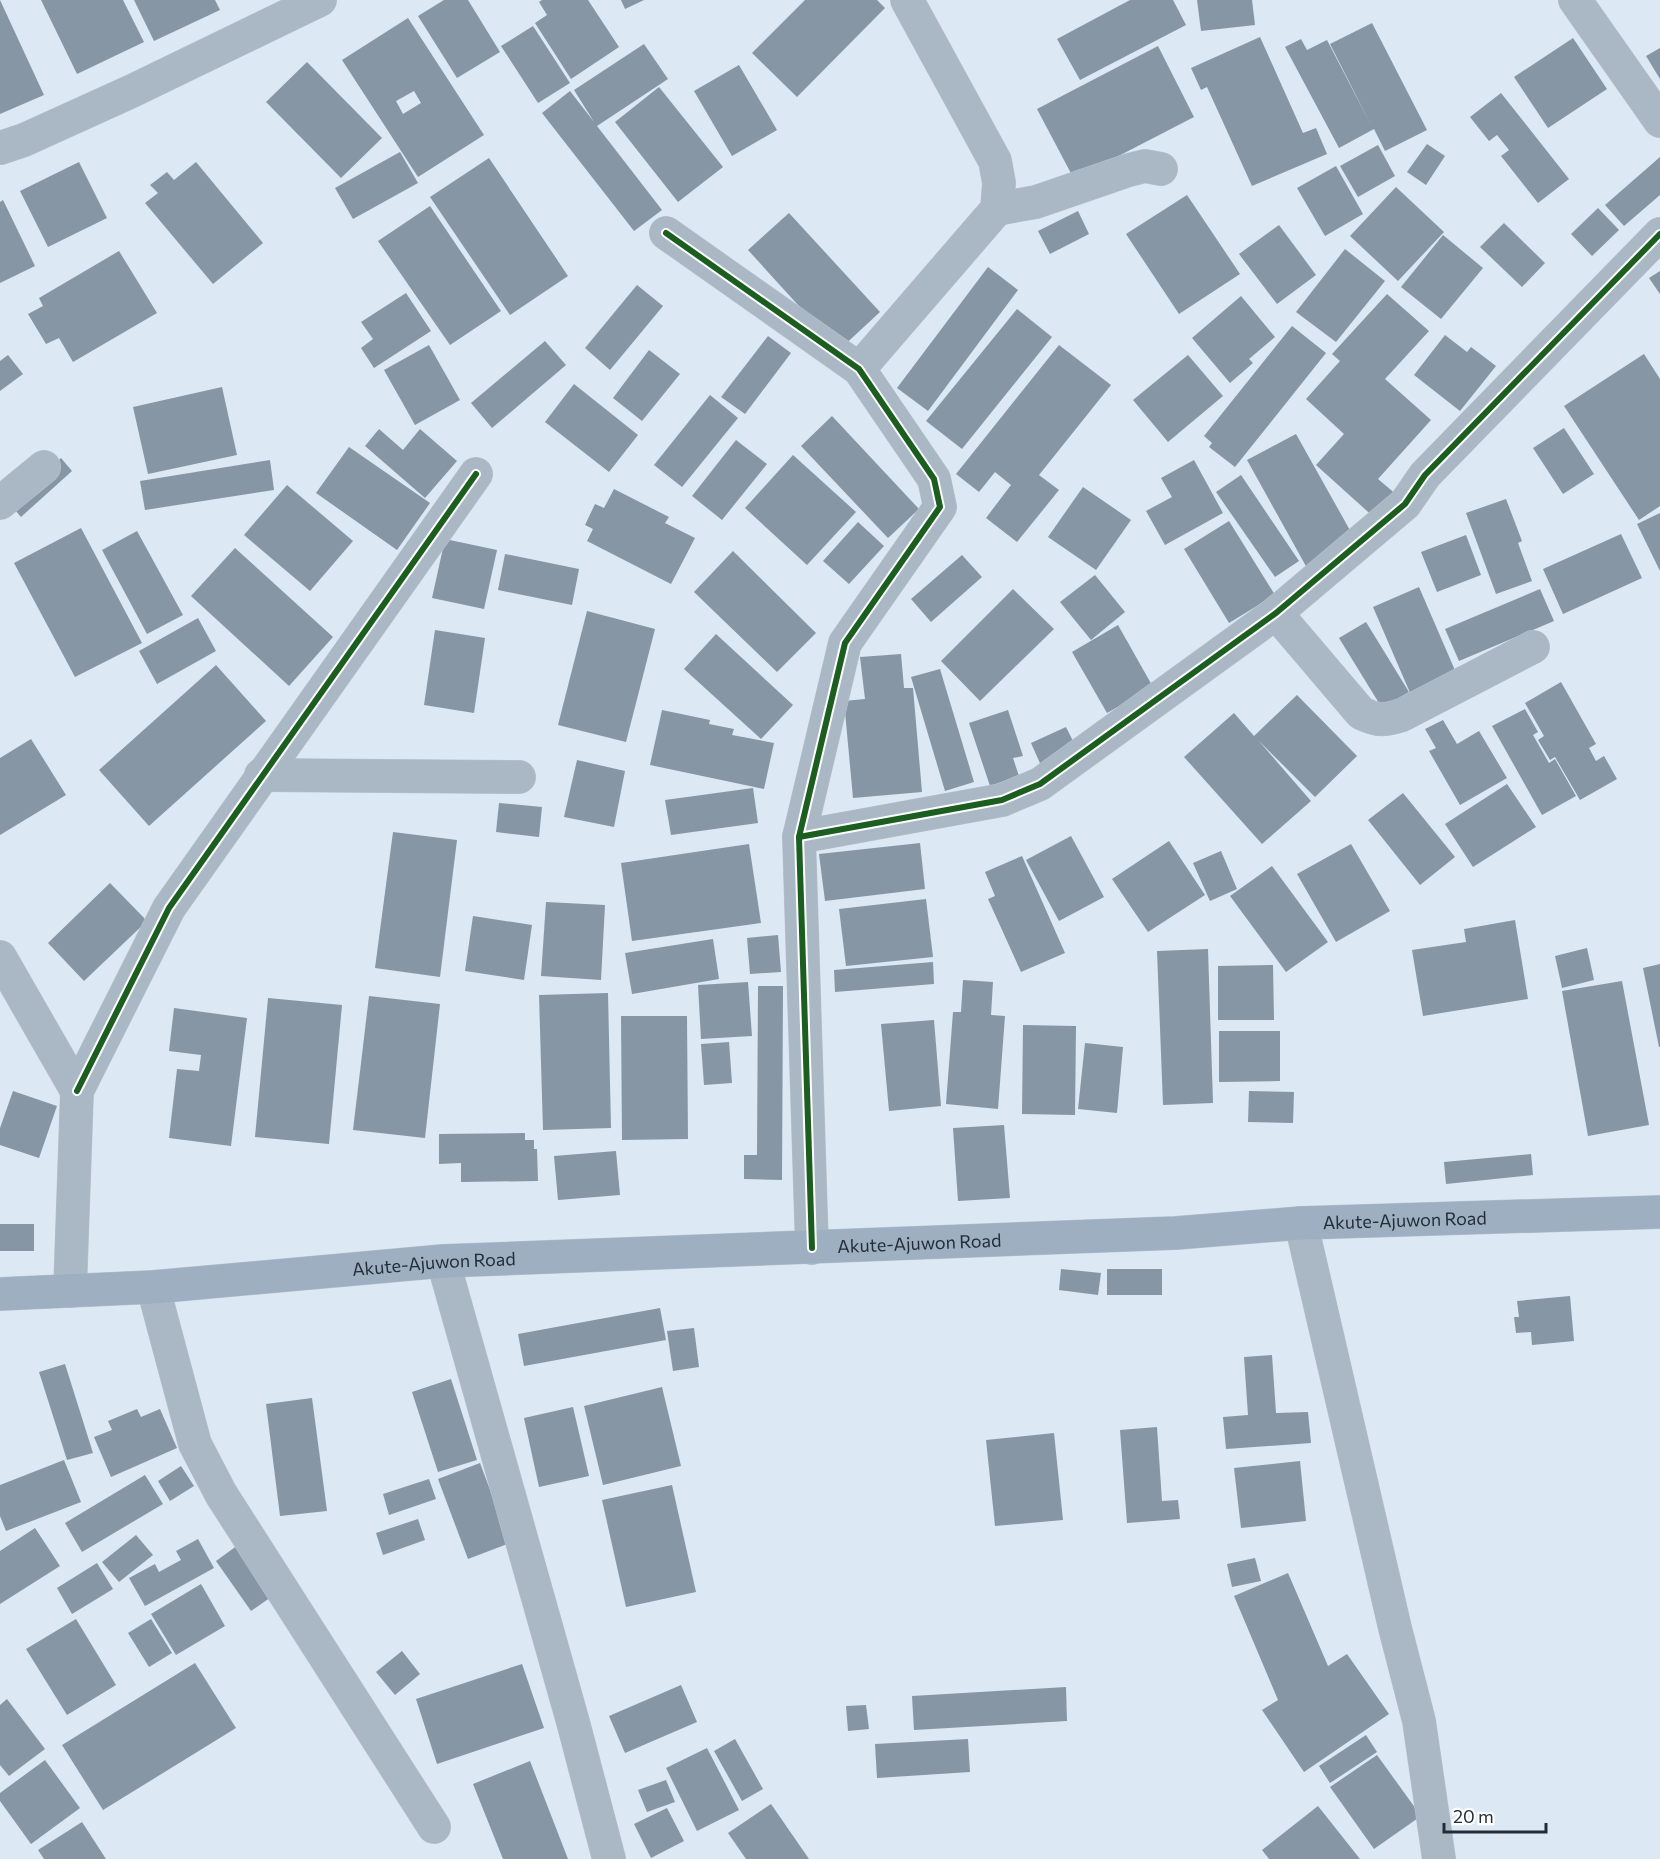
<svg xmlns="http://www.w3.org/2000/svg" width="1660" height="1859" viewBox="0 0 1660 1859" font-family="Commissioner,sans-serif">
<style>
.building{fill:#8696a5;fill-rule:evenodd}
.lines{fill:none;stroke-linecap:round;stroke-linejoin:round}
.minor-casing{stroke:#b9c3cd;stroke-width:34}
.major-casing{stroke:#b9c3cd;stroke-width:34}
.minor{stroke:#aab8c5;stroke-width:33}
.major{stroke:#9dafc0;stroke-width:33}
.cycleway-casing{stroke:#fff;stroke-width:10}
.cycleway{stroke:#1b5e20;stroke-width:6}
.labels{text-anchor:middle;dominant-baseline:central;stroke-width:6;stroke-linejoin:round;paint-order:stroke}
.street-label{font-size:18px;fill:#232d38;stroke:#fff}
</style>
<rect width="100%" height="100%" fill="#dce8f4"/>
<!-- building -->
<g class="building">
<path d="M0,0L44,95L0,114Z"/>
<path d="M41,0H123L144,42L77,74Z"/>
<path d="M134,0H215L220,10L154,41Z"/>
<path d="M444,0H468L500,52L457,78L418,16Z"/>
<path d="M542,0H588L619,47L571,79L535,23L547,15L539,2Z"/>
<path d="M621,0H644L625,9Z"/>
<path d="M805,0H877L885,8L797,97L752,53Z"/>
<path d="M1130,0H1173L1186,25L1080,80L1057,39Z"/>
<path d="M1197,0H1252L1255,25L1201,31Z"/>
<path d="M408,18L484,135L418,177L342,60ZM414,91L421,103L403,114L396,101Z"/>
<path d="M1372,23L1427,130L1385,151L1374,129L1339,148L1285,47L1301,39L1307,50L1327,40L1372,127L1330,44Z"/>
<path d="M533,26L570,83L538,103L501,46Z"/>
<path d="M1260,37L1303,133L1316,128L1327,154L1252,186L1207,87L1201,90L1191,68Z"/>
<path d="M1573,38L1607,89L1548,128L1514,77Z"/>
<path d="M644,44L668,79L597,126L662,210L634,231L542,113L570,91L594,122L574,90Z"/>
<path d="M1158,46L1194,117L1074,179L1037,109Z"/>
<path d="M1660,48V79L1646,56Z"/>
<path d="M307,62L382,138L341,178L266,102Z"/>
<path d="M739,65L777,130L732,156L694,91Z"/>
<path d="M659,87L723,167L678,202L615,122Z"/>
<path d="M1501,93L1569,179L1538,203L1501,156L1509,150L1497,135L1489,141L1470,117Z"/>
<path d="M1427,144L1445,156L1426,185L1407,172Z"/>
<path d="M1378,145L1395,176L1358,197L1340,166Z"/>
<path d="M400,152L418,183L353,219L335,188Z"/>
<path d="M1660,157V195L1624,226L1605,205Z"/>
<path d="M489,158L568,276L510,315L430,197Z"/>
<path d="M79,162L107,218L48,247L20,191Z"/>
<path d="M196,162L263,243L213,284L145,203L158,193L150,185L167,172L174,180Z"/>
<path d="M1336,166L1363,214L1325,236L1297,188Z"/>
<path d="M1396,187L1444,232L1398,281L1350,236Z"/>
<path d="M1187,195L1240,274L1179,314L1126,234Z"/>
<path d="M3,200L35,266L0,283V202Z"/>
<path d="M430,206L501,311L450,345L378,241Z"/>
<path d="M1598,208L1619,230L1592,256L1571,234Z"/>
<path d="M1078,211L1089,234L1050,254L1038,231Z"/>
<path d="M789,213L880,312L839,350L748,250Z"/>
<path d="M1504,223L1545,263L1522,287L1480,247Z"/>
<path d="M1279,225L1316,275L1277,304L1239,254Z"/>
<path d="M1443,235L1483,268L1441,319L1401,287Z"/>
<path d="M1345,249L1385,281L1336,342L1296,312Z"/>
<path d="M119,251L157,313L73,362L59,338L46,344L28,314L43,306L39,298Z"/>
<path d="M988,267L1018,290L928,411L897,388Z"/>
<path d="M1660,271V294L1649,278Z"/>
<path d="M637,285L663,306L610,370L585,348Z"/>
<path d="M406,293L431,331L374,368L361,348L373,339L361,322Z"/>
<path d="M1387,294L1429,331L1385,379L1431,420L1378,479L1398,496L1377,520L1316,465L1344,434L1306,399L1340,361L1332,354Z"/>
<path d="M1241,296L1275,337L1249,359L1253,363L1230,383L1192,338Z"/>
<path d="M1017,309L1052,337L962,449L926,421Z"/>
<path d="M1292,326L1326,353L1235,467L1209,447L1212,443L1204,436Z"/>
<path d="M1445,335L1467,352L1471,347L1496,366L1460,411L1414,375Z"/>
<path d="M768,336L791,353L745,414L721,397Z"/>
<path d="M545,341L566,365L492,428L471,403Z"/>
<path d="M429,345L460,400L415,425L384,370Z"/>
<path d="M1059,345L1111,385L1039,475L1059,490L1017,542L986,518L1011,485L995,472L979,492L956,474Z"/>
<path d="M649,350L680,374L642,421L613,398Z"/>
<path d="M1644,354L1660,379V506L1639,520L1564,406Z"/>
<path d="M8,355L23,374L0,391V361Z"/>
<path d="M1188,355L1223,396L1168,442L1133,400Z"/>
<path d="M574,384L638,435L609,472L545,422Z"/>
<path d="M222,387L237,455L148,474L133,407Z"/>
<path d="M710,395L738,418L682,487L654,465Z"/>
<path d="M832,416L919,509L888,538L801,446Z"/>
<path d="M1564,428L1594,474L1563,494L1533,448Z"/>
<path d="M379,429L403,450L420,429L457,461L425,498L365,446Z"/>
<path d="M1296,434L1356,541L1307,568L1247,460Z"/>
<path d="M736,440L767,464L722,520L692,496Z"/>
<path d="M349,447L430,503L397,550L316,493Z"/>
<path d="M793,455L856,512L807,565L745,508Z"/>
<path d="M61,458L72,471L21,517L10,504Z"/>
<path d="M270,460L274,490L145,510L140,481Z"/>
<path d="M1194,460L1223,513L1165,545L1146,511L1172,497L1161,478Z"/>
<path d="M1241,475L1299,561L1275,577L1216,492Z"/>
<path d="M287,485L353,541L310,591L244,535Z"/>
<path d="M1083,487L1131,520L1096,570L1048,537Z"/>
<path d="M614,489L669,517L665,523L695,538L671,584L587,541L593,529L585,525L595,504L604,508Z"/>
<path d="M1506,499L1522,541L1518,543L1532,581L1496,594L1466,513Z"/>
<path d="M1660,513V571L1637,524Z"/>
<path d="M1229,521L1275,595L1229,623L1184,549Z"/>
<path d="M858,522L884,546L849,584L823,561Z"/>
<path d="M81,528L142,643L75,677L14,563Z"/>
<path d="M137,531L183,615L147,634L102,550Z"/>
<path d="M1621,534L1642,578L1563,614L1543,569Z"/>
<path d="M1466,535L1481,575L1437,592L1421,552Z"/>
<path d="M445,539L497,550L484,609L432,598Z"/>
<path d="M235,548L333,637L289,686L191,596Z"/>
<path d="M733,551L816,633L777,672L694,592Z"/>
<path d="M505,554L579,569L572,605L498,590Z"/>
<path d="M962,555L982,577L931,622L911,599Z"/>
<path d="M1095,575L1125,612L1091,640L1060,602Z"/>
<path d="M1419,587L1457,675L1411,695L1373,607Z"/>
<path d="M1013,589L1054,629L980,701L941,661Z"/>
<path d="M1540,589L1554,621L1459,661L1445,629Z"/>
<path d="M587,611L655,629L626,742L558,725Z"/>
<path d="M198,618L216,651L157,684L139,651Z"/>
<path d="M1366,622L1409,692L1382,708L1339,638Z"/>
<path d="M1118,625L1153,687L1107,713L1072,652Z"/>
<path d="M435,630L485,638L474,713L424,705Z"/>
<path d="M716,634L793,705L761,739L684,669Z"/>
<path d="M901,654L904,688H913L922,792L853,798L844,701L865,699L860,657Z"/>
<path d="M216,665L266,721L149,826L99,770Z"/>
<path d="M940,669L974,782L945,791L911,677Z"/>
<path d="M1561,682L1596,744L1589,748L1596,761L1604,756L1617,779L1580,800L1555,757L1550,760L1538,740L1544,736L1525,703Z"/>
<path d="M1297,695L1357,756L1315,797L1258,740L1311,801L1262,844L1184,757L1234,713L1254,736Z"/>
<path d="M1525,709L1538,732L1533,735L1549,763L1555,759L1576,796L1542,815L1492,726Z"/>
<path d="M662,710L710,720L709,724L734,729L732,735L774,743L764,789L650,765Z"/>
<path d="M1008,710L1023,756L1013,758L1019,776L990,786L969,723Z"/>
<path d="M1443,720L1457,744L1479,731L1507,778L1460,805L1429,751L1436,748L1425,729Z"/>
<path d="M1066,727L1079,753L1043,770L1031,743Z"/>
<path d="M31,739L66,795L0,835V758Z"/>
<path d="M577,760L625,771L614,827L564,817Z"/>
<path d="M1507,784L1536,827L1473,867L1445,824Z"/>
<path d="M753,788L758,823L671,835L665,800Z"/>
<path d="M1403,793L1455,857L1420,885L1368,820Z"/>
<path d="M499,803L542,807L539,837L496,832Z"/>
<path d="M393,832L457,840L440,977L375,968Z"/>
<path d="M1071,836L1104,897L1059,921L1026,860Z"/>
<path d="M1169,841L1205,895L1148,932L1112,879Z"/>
<path d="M920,843L925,889L825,901L819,854Z"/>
<path d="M749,844L761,923L632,941L621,863Z"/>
<path d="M1351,844L1390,911L1336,942L1297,874Z"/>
<path d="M1221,851L1237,889L1210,901L1193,863Z"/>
<path d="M1022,856L1065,953L1021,972L988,899L995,896L985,872Z"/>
<path d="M1272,866L1328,942L1286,972L1230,896Z"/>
<path d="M110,883L147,921L84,981L48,943Z"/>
<path d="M926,899L933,957L846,966L839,909Z"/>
<path d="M546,902L605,905L601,980L541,976Z"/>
<path d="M473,916L532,925L524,980L465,971Z"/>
<path d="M1515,920L1528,999L1423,1016L1412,950L1466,942L1464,929Z"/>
<path d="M778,935L781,972L750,974L747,938Z"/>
<path d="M713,939L719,979L632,994L625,953Z"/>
<path d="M1587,948L1594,980L1562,988L1555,956Z"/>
<path d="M1208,949L1213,1103L1163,1105L1157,951Z"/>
<path d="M933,962L934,984L835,992L834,970Z"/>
<path d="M1660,964V1047H1659L1643,968Z"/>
<path d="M1273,965L1274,1020H1218V966Z"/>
<path d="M963,980L993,982L991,1015L1005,1016L998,1109L946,1104L953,1012H961Z"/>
<path d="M1622,981L1649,1125L1588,1136L1562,991Z"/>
<path d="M748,982L752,1036L701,1039L698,985Z"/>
<path d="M758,986H783L782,1180L744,1179V1155H757Z"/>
<path d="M608,993L611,1128L543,1130L539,995Z"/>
<path d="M369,996L440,1004L425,1138L353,1130Z"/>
<path d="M268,998L342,1005L329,1144L255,1137Z"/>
<path d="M174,1008L247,1018L231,1146L169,1138L177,1069L199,1071L201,1055L169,1051Z"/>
<path d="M621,1016H687L688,1139L622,1140Z"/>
<path d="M934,1020L941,1106L889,1111L881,1024Z"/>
<path d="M1023,1025L1076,1026L1075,1115L1022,1114Z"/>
<path d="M1219,1031H1280V1081L1219,1082Z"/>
<path d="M729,1042L732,1083L704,1085L701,1044Z"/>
<path d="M1085,1043L1123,1047L1117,1113L1078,1109Z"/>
<path d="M13,1091L57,1106L39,1158L0,1145V1128Z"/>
<path d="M1249,1091L1294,1092L1293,1123L1248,1122Z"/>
<path d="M1004,1125L1010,1198L958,1201L953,1128Z"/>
<path d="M525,1133V1140H534V1149H537L538,1181L461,1182V1163L439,1164V1134Z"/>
<path d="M616,1151L620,1195L558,1200L554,1156Z"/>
<path d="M1531,1154L1533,1175L1446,1184L1444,1162Z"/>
<rect x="0" y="1224" width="34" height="27"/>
<path d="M1061,1269L1101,1273L1098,1295L1059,1290Z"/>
<rect x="1107" y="1269" width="55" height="26"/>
<path d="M1570,1296L1574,1341L1532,1345L1531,1332L1516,1333L1514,1317H1519L1517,1301Z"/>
<path d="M660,1308L666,1340L524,1366L518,1334Z"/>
<path d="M694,1328L699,1367L673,1371L667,1331Z"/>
<path d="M1272,1355L1276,1413L1308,1412L1311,1443L1226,1449L1223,1417L1248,1415L1244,1357Z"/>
<path d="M65,1364L93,1453L67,1460L39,1372Z"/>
<path d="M451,1379L477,1460L438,1472L412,1392Z"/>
<path d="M662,1387L681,1466L603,1485L584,1406Z"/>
<path d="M312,1398L327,1511L280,1516L266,1404Z"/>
<path d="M573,1407L589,1476L539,1487L524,1418Z"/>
<path d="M137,1409L141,1417L160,1409L177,1448L111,1477L94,1437L112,1430L108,1421Z"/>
<path d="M1157,1427L1162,1501L1178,1500L1180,1519L1127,1523L1120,1430Z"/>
<path d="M1054,1433L1063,1520L995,1526L986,1440Z"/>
<path d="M64,1460L81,1502L6,1531L0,1516V1485Z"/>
<path d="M1300,1461L1306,1521L1241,1528L1234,1468Z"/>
<path d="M480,1463L510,1543L468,1559L438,1479Z"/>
<path d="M181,1466L194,1486L170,1501L158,1481Z"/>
<path d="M145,1475L163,1504L82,1552L65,1523Z"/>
<path d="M429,1479L436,1499L389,1515L383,1494Z"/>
<path d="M672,1485L696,1592L626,1607L602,1500Z"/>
<path d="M418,1519L425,1540L383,1555L376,1533Z"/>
<path d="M35,1528L60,1566L0,1604V1551Z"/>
<path d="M136,1535L153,1555L119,1582L102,1562Z"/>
<path d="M198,1539L214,1568L145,1606L129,1578L155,1564L159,1572L181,1560L176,1551Z"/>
<path d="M238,1545L274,1595L251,1611L216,1561Z"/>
<path d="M1255,1558L1261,1581L1232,1587L1227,1564Z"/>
<path d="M97,1563L113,1589L72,1614L57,1588Z"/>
<path d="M1288,1573L1328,1666L1347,1654L1389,1714L1304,1772L1262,1710L1278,1700L1234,1596Z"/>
<path d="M201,1584L225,1626L176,1655L151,1614Z"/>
<path d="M76,1619L116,1685L67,1715L26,1649Z"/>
<path d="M151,1619L172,1653L149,1667L128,1633Z"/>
<path d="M402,1651L420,1674L395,1695L376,1672Z"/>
<path d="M195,1663L236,1728L103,1810L62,1745Z"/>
<path d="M522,1664L544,1728L437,1764L416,1699Z"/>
<path d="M681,1685L697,1722L625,1753L609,1716Z"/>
<path d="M1066,1687L1067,1721L914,1730L912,1696Z"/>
<path d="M7,1699L45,1749L9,1776L0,1765V1705Z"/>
<path d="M866,1705L869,1729L848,1731L846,1706Z"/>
<path d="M1366,1735L1377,1752L1330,1783L1319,1766Z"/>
<path d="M735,1739L763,1789L742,1801L714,1751Z"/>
<path d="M968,1739L970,1772L877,1778L875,1744Z"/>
<path d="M707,1748L739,1810L697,1831L666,1768Z"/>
<path d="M1377,1755L1421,1816L1374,1849L1330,1787Z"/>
<path d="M45,1760L80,1808L31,1844L0,1801V1793Z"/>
<path d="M530,1761L568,1859H503L473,1784Z"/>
<path d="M666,1780L675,1802L647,1812L638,1790Z"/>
<path d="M771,1804L809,1859H746L728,1833Z"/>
<path d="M1318,1806L1360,1859H1269L1262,1850Z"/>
<path d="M667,1808L684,1841L651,1858L634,1824Z"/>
<path d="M82,1822L106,1859H44L38,1850Z"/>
</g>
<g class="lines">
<!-- minor casing -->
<g class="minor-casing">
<g id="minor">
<path d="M1575,0L1660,121"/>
<path d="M0,148L24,140L132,91L320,0"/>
<path d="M997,209L1036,202L1129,170L1145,166L1161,169"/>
<path d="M666,233L859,369L934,479L940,507L845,643L799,837L812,1248"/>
<path d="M859,369L997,209L999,183L995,161L907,0"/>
<path d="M0,503L44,467"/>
<path d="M1276,613L1361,713C1378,721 1384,721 1402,715L1533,647"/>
<path d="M261,775L519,777"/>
<path d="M799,837L1002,800L1040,784L1276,613L1405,504L1425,475L1660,234"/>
<path d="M0,957L77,1091L70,1291"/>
<path d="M77,1091L169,908L476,474"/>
<path d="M1301,1223L1395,1628L1419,1721L1439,1859"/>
<path d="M443,1261L573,1722L609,1859"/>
<path d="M153,1287L195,1444L221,1494L434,1827"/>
</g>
</g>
<!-- major casing -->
<g class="major-casing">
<g id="major">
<path id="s1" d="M0,1294L153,1287L443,1261L1176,1233L1301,1223L1660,1212"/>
</g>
</g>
<!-- minor -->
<use href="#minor" class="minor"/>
<!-- major -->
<use href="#major" class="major"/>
<!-- cycleway casing -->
<g class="cycleway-casing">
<g id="cycleway">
<path d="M666,233L859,369L934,479L940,507L845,643L799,837L812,1248"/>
<path d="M799,837L1002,800L1040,784L1276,613L1405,504L1425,475L1660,234"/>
<path d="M77,1091L169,908L476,474"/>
</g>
</g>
<!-- cycleway -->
<use href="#cycleway" class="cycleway"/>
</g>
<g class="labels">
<!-- street labels -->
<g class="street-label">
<text stroke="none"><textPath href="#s1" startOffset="1407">Akute-Ajuwon Road</textPath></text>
<text stroke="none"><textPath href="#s1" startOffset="921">Akute-Ajuwon Road</textPath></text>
<text stroke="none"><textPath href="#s1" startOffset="435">Akute-Ajuwon Road</textPath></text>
</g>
</g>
<!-- scale -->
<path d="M1444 1823v9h102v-9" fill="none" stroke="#232d38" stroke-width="3"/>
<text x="1453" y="1823" font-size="18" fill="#232d38" stroke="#ffffff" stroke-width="4.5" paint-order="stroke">20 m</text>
</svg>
